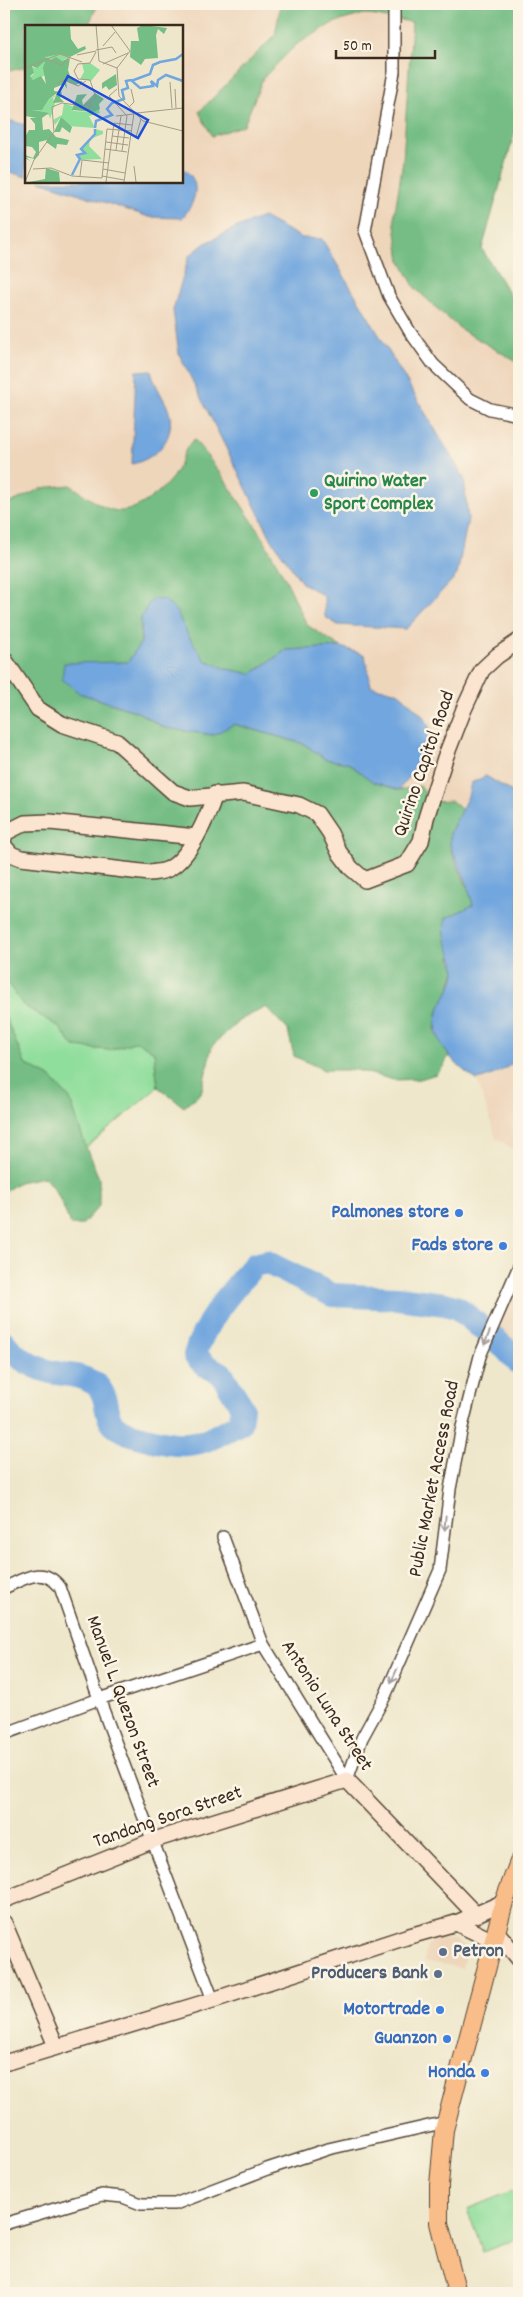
<svg xmlns="http://www.w3.org/2000/svg" width="523" height="2297" viewBox="0 0 523 2297" font-family="Dekko,sans-serif">
<style>
.built{fill:#eed6bb}
.green{fill:#90de9c;stroke:#66845d}
.forest{fill:#74bd84;stroke:#587451}
.water{fill:#71a6de;stroke:#56687e}
.lines{fill:none;stroke-linecap:round;stroke-linejoin:round}
.river{stroke:#71a6de;stroke-width:24}
.street-casing{stroke:#564638;stroke-width:14}
.secondary-casing{stroke:#564638;stroke-width:18}
.primary-casing{stroke:#564638;stroke-width:20}
.street{stroke:#fff;stroke-width:11}
.secondary{stroke:#fce5d0;stroke-width:15}
.primary{stroke:#f8bd89;stroke-width:18}
.oneway{stroke:#a79f9a}
.leisure-dot{fill:#2e9e5b;stroke:#fcf5e5;stroke-width:2}
.shop-dot{fill:#3f7fe0;stroke:#fcf5e5;stroke-width:2}
.service-dot{fill:#5c6f8a;stroke:#fcf5e5;stroke-width:2}
.labels{text-anchor:middle;dominant-baseline:central;stroke-width:5;stroke-linejoin:round;paint-order:stroke}
.leisure-label{font-size:20px;font-weight:bold;fill:#27864d;stroke:#fcf5e5;text-anchor:start}
.street-label{font-size:20px;fill:#3b2a1e;stroke:#fcf5e5}
.shop-label{font-size:20px;font-weight:bold;fill:#366cbe;stroke:#fcf5e5;text-anchor:end}
.service-label{font-size:20px;font-weight:bold;fill:#4e5e75;stroke:#fcf5e5;text-anchor:start}
.inset-river{fill:none;stroke:#71a6de;stroke-width:2.5}
.inset-road{fill:none;stroke:#a69b86;stroke-width:1}
.view{fill:#1d4ed8;fill-opacity:0.15;stroke:#1d4ed8;stroke-width:2.5}
.inset-edge{fill:none;stroke:#3b2a1e;stroke-width:2.5}
</style>
<rect width="100%" height="100%" fill="#fcf5e5"/>
<filter id="ink" filterUnits="userSpaceOnUse"><feTurbulence type="fractalNoise" baseFrequency=".02" numOctaves="2"/><feDisplacementMap in="SourceGraphic" scale="10" xChannelSelector="R" yChannelSelector="G"/><feConvolveMatrix kernelMatrix="1 2 1 2 8 2 1 2 1" color-interpolation-filters="sRGB"/></filter>
<filter id="wash" filterUnits="userSpaceOnUse"><feTurbulence type="fractalNoise" baseFrequency=".0096" numOctaves="4" result="noise"/><feDisplacementMap in="SourceGraphic" scale="20" xChannelSelector="R" yChannelSelector="G"/><feGaussianBlur stdDeviation="1.12" result="paint"/><feColorMatrix in="noise" values="0 0 0 0 0 0 0 0 0 0 0 0 0 0 0 0 0 1.4 0 .05"/><feComposite in="paint" operator="in"/></filter>
<g filter="url(#wash)">
<rect width="100%" height="100%" fill="#eee7cb"/>
<!-- built -->
<g class="built">
<path d="M98,4H277L280,9L275,35L211,99L244,125L263,78L296,45L333,23L364,14L412,22L403,161L394,218L415,288L462,330L519,363V796L486,777L471,783L462,810L452,801L431,802L420,786L399,790L429,752L398,692L382,690L371,686L364,655L341,647L307,625L287,582L260,533L221,474L195,439L186,447L180,465L162,490L135,507L118,511L88,499L70,485L42,488L4,506V72L26,67V181H181V26H88Z"/>
<path d="M519,1058V1153L496,1138L477,1080L492,1077L505,1070Z"/>
<path d="M519,1268V1363L505,1348L494,1321Z"/>
<path d="M438,1937L456,1940L467,1948L462,1968L424,1961L427,1945Z"/>
</g>
<!-- green -->
<g class="green">
<path d="M4,978L23,1005L59,1027L74,1047L110,1050L137,1041L154,1052L158,1087L86,1148L70,1099L50,1077L25,1064L4,1014Z"/>
<path d="M519,2188V2238L483,2252L467,2209Z"/>
</g>
<!-- forest -->
<g class="forest">
<path d="M4,4H98L88,26H26V67L4,72Z"/>
<path d="M277,4H519V117L482,249L519,310V363L462,330L443,314L415,288L400,260L394,218L403,161L412,22L364,14L333,23L296,45L263,78L244,125L212,136L199,112L275,35L280,9Z"/>
<path d="M194,439L221,474L260,533L287,582L307,625L341,647L286,650L251,674C236,671 219,669 206,661C195,653 182,623 176,611L141,617V642L128,662L113,663L79,693L138,712L165,728L213,735L233,724L304,744L325,759L348,763L374,782L399,790L420,786L431,802L452,801L462,810C458,818 452,827 450,835C447,856 470,883 473,906L456,913L451,958L455,971L449,990L437,1013L435,1032L449,1055L443,1067L436,1074L420,1079L394,1080L356,1070H324L294,1056L288,1030L266,1007L240,1020L212,1046L201,1093L184,1107L158,1087L154,1052L137,1041L110,1050L74,1047L59,1027L23,1005L4,978V506L42,488L70,485C85,494 99,508 117,511C136,513 164,490 174,475C183,462 182,450 194,439Z"/>
<path d="M4,1014L25,1064L50,1077L70,1099L86,1148L99,1178V1206L82,1225H71L57,1193L44,1177L19,1182L4,1192Z"/>
</g>
<!-- water -->
<g class="water">
<path d="M4,119L26,125V177L4,170Z"/>
<path d="M181,168C203,179 196,203 182,218L149,217L40,181H181Z"/>
<path d="M263,217L302,238L322,239L464,478L468,519L457,575L406,629L338,625L325,617L324,596L302,583L272,540L179,354L173,310L189,256L204,244L235,228Z"/>
<path d="M151,370C154,384 161,393 167,406C179,434 159,458 132,464L136,371Z"/>
<path d="M152,599L165,600L176,611L188,635L205,660L227,669L251,674L286,650L341,647L365,655L371,686C379,689 390,689 397,692C403,695 410,704 415,708C450,741 420,761 399,790L373,782L348,763L325,759L304,744L234,724L213,735L165,728L138,712L79,693L62,679L64,663L128,662L141,642V617Z"/>
<path d="M486,776L519,796V1058C505,1070 494,1076 477,1080C456,1067 428,1039 438,1012C442,1000 456,982 455,970C453,950 440,938 446,918L473,905L466,881L450,846V833L468,796L471,783Z"/>
</g>
<g class="lines">
<!-- river -->
<path class="river" d="M4,1342C15,1357 33,1367 51,1372C66,1375 83,1375 95,1384C109,1393 103,1414 114,1425C124,1435 173,1446 187,1444C206,1443 224,1432 240,1423L242,1407L221,1373L206,1366L195,1355C205,1320 231,1292 254,1265L266,1262L332,1295L397,1298L445,1304L458,1308L505,1348L519,1363"/>
</g>
</g>
<g filter="url(#ink)">
<g class="lines">
<!-- street casing -->
<g class="street-casing">
<g id="street">
<path d="M392,4L394,11V72L365,231L389,296L410,332L433,364L470,399L490,409L519,415"/>
<path d="M223,1537L263,1644L347,1780"/>
<path d="M4,1588C24,1579 43,1565 60,1587L99,1699L213,2000"/>
<path d="M4,1734L99,1699L263,1644"/>
<path d="M347,1780L362,1738L385,1696L440,1570L450,1489L462,1427L480,1356L519,1266"/>
<path d="M4,2224L102,2195L123,2197L141,2204H175L267,2169L328,2149L446,2122"/>
</g>
</g>
<!-- secondary casing -->
<g class="secondary-casing">
<g id="secondary">
<path d="M4,659L38,709L62,724L117,742L173,792L190,798L243,793L299,805L317,814L330,833L339,852L351,868L365,880L407,864L421,841L426,818L445,758L464,709L482,670L497,656L519,641"/>
<path d="M4,838L5,833L25,823L50,822L196,837"/>
<path d="M4,846L11,854L21,858L150,873C155,872 161,872 166,870C189,861 208,816 215,794"/>
<path d="M4,1900L154,1840L347,1780L476,1915"/>
<path d="M4,1923L56,2046"/>
<path d="M456,1923L493,1941"/>
<path d="M496,1931L519,1959"/>
<path d="M4,2063L213,2000L406,1937L456,1923L504,1902"/>
</g>
</g>
<!-- primary casing -->
<g class="primary-casing">
<path id="primary" d="M457,2293L439,2223V2185L444,2130L504,1902L519,1862"/>
</g>
<!-- street -->
<use href="#street" class="street"/>
<!-- secondary -->
<use href="#secondary" class="secondary"/>
<!-- primary -->
<use href="#primary" class="primary"/>
</g>
<!-- one-way arrows -->
<defs><path id="oneway-shaft" d="M-6 0H5M1.5-3L5.5 0L1.5 3" fill="none" stroke-width="1.6" stroke-linecap="round" stroke-linejoin="round" transform="scale(1.25)"/></defs>
<g class="oneway">
<use href="#oneway-shaft" transform="translate(487 1338) rotate(112)"/>
<use href="#oneway-shaft" transform="translate(445 1523) rotate(95)"/>
<use href="#oneway-shaft" transform="translate(394 1676) rotate(114)"/>
</g>
</g>
<!-- markers -->
<circle class="leisure-dot" cx="314" cy="493" r="5"/>
<g class="shop-dot">
<circle cx="459" cy="1213" r="5"/>
<circle cx="503" cy="1246" r="5"/>
<circle cx="440" cy="2010" r="5"/>
<circle cx="447" cy="2039" r="5"/>
<circle cx="485" cy="2073" r="5"/>
</g>
<g class="service-dot">
<circle cx="443" cy="1952" r="5"/>
<circle cx="438" cy="1974" r="5"/>
</g>
<g class="labels">
<!-- leisure labels -->
<g class="leisure-label">
<text x="324" y="482">Quirino Water<tspan x="324" dy="23">Sport Complex</tspan></text>
</g>
<!-- street labels -->
<g class="street-label">
<text transform="translate(425 764) rotate(-71)">Quirino Capitol Road</text>
<text transform="translate(435 1479) rotate(-79)">Public Market Access Road</text>
<text transform="translate(122 1702) rotate(70)">Manuel L. Quezon Street</text>
<text transform="translate(326 1706) rotate(57)">Antonio Luna Street</text>
<text transform="translate(168 1818) rotate(-19)">Tandang Sora Street</text>
</g>
<!-- shop labels -->
<g class="shop-label">
<text x="449" y="1213">Palmones store</text>
<text x="493" y="1246">Fads store</text>
<text x="430" y="2010">Motortrade</text>
<text x="437" y="2039">Guanzon</text>
<text x="475" y="2073">Honda</text>
</g>
<!-- service labels -->
<g class="service-label">
<text x="453" y="1952">Petron</text>
<text x="428" y="1974" text-anchor="end">Producers Bank</text>
</g>
</g>
<!-- overview -->
<g transform="translate(25 25)">
<rect width="158" height="158" fill="#eee7cb"/>
<path d="M35,29L45,32L37,36L29,33L19,38L21,50L8,55L5,52L9,49L7,42L11,43L21,35V31ZM57,38H65L75,45L66,56L55,54L59,47ZM33,69L28,73L30,79L25,94L24,90L7,85H17L24,74ZM39,78L49,82L48,86L67,87L74,84L75,88L64,91L70,103L43,101L36,92L30,100L28,95L37,90ZM70,104L78,106V109L65,114L64,121L77,134L54,135L52,130L60,128L56,124L70,109Z" fill="#90de9c"/>
<path d="M0,0H45L46,14L53,24L60,21L61,24L45,32L35,29L20,32L25,35L31,32L37,36L45,33L43,45L45,51L51,57L58,56L51,60L41,56L42,64L39,59L29,63V66L37,67L35,73L39,77L28,78L32,68L24,74L17,85H7L24,88L17,93L18,105L24,104L31,112L44,115L42,120L32,119L31,124L21,117L22,115L14,117V130L10,134L1,132L5,136L0,133V130L8,133L11,127L7,122L0,121V112L4,105H10V99L5,93H12L0,91ZM20,36L18,43L21,59L16,51L8,55L5,51L9,48L7,41L12,43ZM118,0L142,3L139,9L133,4L131,10L133,33L120,34L116,40L105,32L106,16H114L112,3ZM91,49L92,60L84,65L81,61L77,64V58ZM70,68L79,74L74,79L75,84L69,87L47,85L52,70L62,69L57,75L58,80ZM36,92L47,102L45,108L37,102L35,107H29ZM21,143L34,147L35,157H4L20,154Z" fill="#74bd84" fill-rule="evenodd"/>
<path class="inset-river" d="M106,56L125,49L128,40L135,37L151,34L158,29M70,103L71,96L87,90L82,84L87,78L99,74L97,65L103,63L101,56L106,55L115,63L128,61L126,56L132,61L133,55L141,50L158,56M47,150L55,134L52,130L60,128L56,124L70,109V104"/>
<path class="inset-road" d="M71,0L74,36L92,43M86,0L105,26L92,43L94,71L118,96L158,106M78,21L90,7M71,25L87,22L91,28M52,30L71,26M22,34L37,40L44,32M78,39L103,28M0,43L35,29L57,37M145,57L147,83M32,58L39,55L53,61L61,56M92,64L84,71L102,91M150,64L151,83M66,78L67,80L63,85V84ZM104,82L109,77L106,64M112,88L158,83M91,91L109,89M87,111L104,113M111,112L116,94M81,117L103,120M80,124L102,127M91,125L96,91M97,126L102,91M109,141L111,157M8,144L26,143L47,151L77,153L82,104L106,106M78,144L100,148M55,151L57,135L84,138M77,151L99,155M0,157L9,135L29,107L27,82L37,78L59,81L71,73L65,55L53,54L49,46L53,39L65,38L71,27M81,157L89,98L107,100M99,157L109,88"/>
<path class="view" d="M43,51L123,95L113,113L33,69Z"/>
<rect width="158" height="158" class="inset-edge"/>
</g>
<!-- margin -->
<rect width="523" height="2297" fill="none" stroke="#fcf5e5" stroke-width="20"/>
<!-- scale -->
<path d="M336 50v8h99v-8" fill="none" stroke="#3b2a1e" stroke-width="2.5"/>
<text x="343" y="50" font-size="15" fill="#3b2a1e" stroke="#fcf5e5" stroke-width="4" paint-order="stroke">50 m</text>
</svg>
